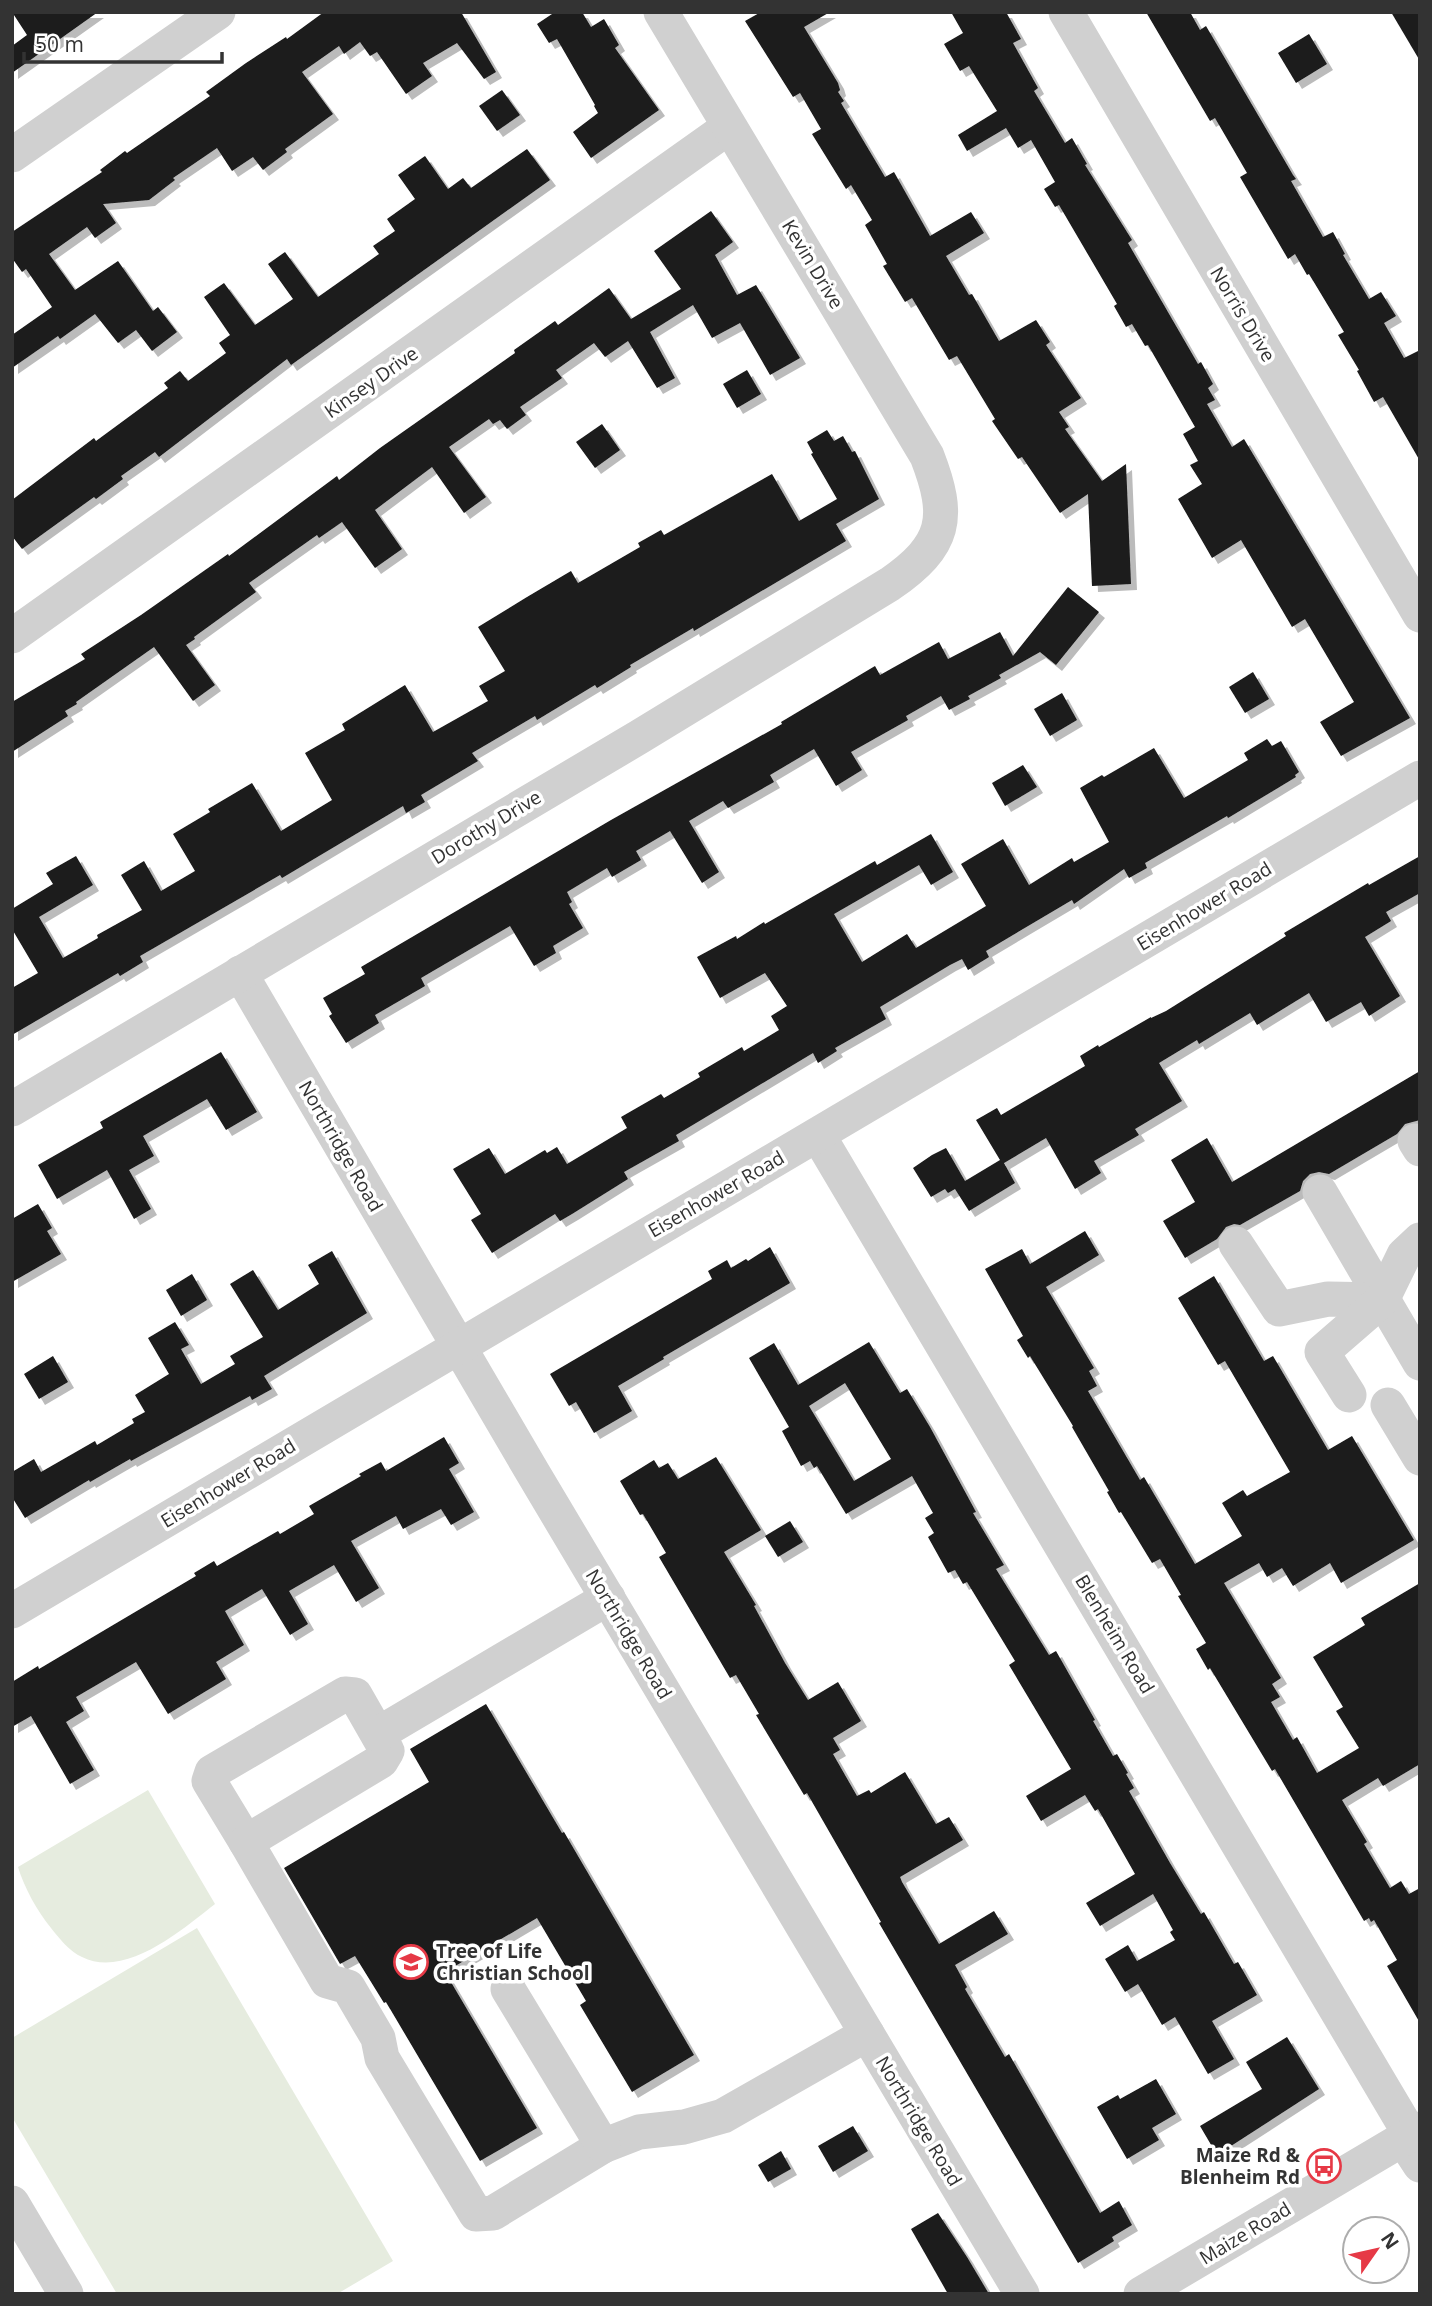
<svg xmlns="http://www.w3.org/2000/svg" width="1432" height="2306" viewBox="0 0 1432 2306" font-family="'Open Sans',sans-serif">
<style>
.green{fill:#e6ecdf}
.building{fill:#1a1a1a;fill-rule:evenodd;filter:url(#shadow)}
.lines{fill:none;stroke-linecap:round;stroke-linejoin:round}
.minor{stroke:#d0d0d0;stroke-width:35}
.labels{text-anchor:middle;dominant-baseline:central;stroke-width:7;stroke-linejoin:round;paint-order:stroke}
.street-label{font-size:19px;fill:#333;stroke:#fff}
.poi-label{font-size:19px;font-weight:bold;fill:#333;stroke:#fff;text-anchor:start}
</style>
<defs>
<filter id="shadow"><feDropShadow dx="6" dy="6" stdDeviation="0" flood-color="#0004"/></filter>
</defs>
<rect width="100%" height="100%" fill="#fff"/>
<!-- green -->
<g class="green">
<path d="M148,1790L215,1904C183,1929 126,1979 82,1957C70,1952 59,1938 51,1928C37,1911 24,1887 18,1867Z"/>
<path d="M197,1928L393,2261L337,2294H117L12,2117V2038Z"/>
</g>
<!-- building -->
<g class="building">
<path d="M12,12H98L12,73V46L27,35Z"/>
<path d="M324,12H461L496,72L484,79L457,43L423,63L432,76L406,94L377,52L370,56L360,42L344,54L339,46L302,72L333,114L285,149L287,152L263,170L253,157L232,171L217,148L173,178L175,180L149,200L103,204L116,223L95,238L87,227L49,254L75,290L118,261L153,311L158,307L177,332L152,351L136,330L118,343L95,314L60,339L58,336L12,368V335L52,307L26,269L22,272L12,258V232L102,172L100,170L125,151L127,153L210,96L206,92L246,63L286,37L287,39Z"/>
<path d="M555,12H582L591,27L604,19L619,45L615,48L659,110L591,158L573,132L598,113L594,106L595,105L557,39L549,43L537,24Z"/>
<path d="M761,12H830L804,27L838,83L840,90L838,92L844,101L841,103L885,177L894,172L930,236L971,212L984,233L946,256L969,295L972,294L999,341L1036,320L1050,342L1046,345L1081,398L1059,412L1069,427L1065,429L1102,481L1126,464L1131,584L1092,586L1088,494L1060,513L1022,457L1018,459L992,421L995,419L957,356L949,360L912,298L905,302L883,266L887,264L865,225L872,220L851,185L846,189L812,134L821,129L800,93L793,97L745,21Z"/>
<path d="M951,12H1006L1021,39L1013,43L1038,88L1034,91L1065,143L1072,138L1087,164L1085,165L1132,240L1128,243L1198,364L1201,362L1213,384L1208,388L1215,400L1207,404L1232,447L1244,439L1410,718L1341,756L1320,722L1354,702L1305,619L1292,627L1241,540L1212,558L1178,499L1202,484L1190,465L1198,461L1183,434L1195,427L1148,345L1145,346L1132,324L1126,327L1114,306L1117,304L1059,205L1055,207L1044,189L1055,182L1031,140L1018,148L1006,128L967,151L958,135L997,111L969,66L960,71L944,44L963,33Z"/>
<path d="M1146,12H1190L1200,30L1206,26L1293,175L1296,179L1291,181L1323,237L1333,232L1345,254L1343,255L1369,299L1381,292L1396,316L1384,323L1404,358L1420,350V461L1383,397L1374,402L1357,371L1359,370L1338,335L1344,332L1309,274L1307,275L1295,254L1288,259L1240,177L1247,173L1215,118L1210,121Z"/>
<path d="M1391,12H1420V61Z"/>
<path d="M1309,34L1327,64L1296,83L1278,53Z"/>
<path d="M502,90L520,115L497,131L479,106Z"/>
<path d="M527,149L550,180L291,365L287,359L159,457L155,452L121,476L123,479L96,499L94,497L22,549L12,536V500L94,438L96,441L168,388L164,383L180,371L188,381L226,353L219,343L230,335L204,297L224,283L255,325L293,299L268,264L285,252L318,297L379,254L373,246L395,231L387,219L415,199L398,175L425,156L448,189L463,178L471,188Z"/>
<path d="M711,211L733,242L715,255L737,295L756,285L800,358L770,375L740,323L712,338L693,305L650,332L675,378L657,388L628,341L605,357L594,343L556,370L562,378L520,407L526,415L507,429L500,420L493,424L489,419L449,447L486,497L464,513L432,467L375,510L402,549L375,568L342,522L319,538L317,535L249,583L256,592L194,637L195,639L186,645L215,685L193,701L154,647L76,702L77,704L65,711L68,716L12,752V702L85,659L81,654L141,615L228,554L229,556L337,476L339,480L380,448L515,353L514,350L555,321L558,325L609,288L631,319L681,289L654,251Z"/>
<path d="M747,370L761,394L737,408L723,384Z"/>
<path d="M602,424L620,450L595,468L576,442Z"/>
<path d="M827,430L834,441L843,436L852,452L855,451L879,499L836,524L846,541L694,631L693,628L630,665L631,667L597,688L595,685L537,720L535,716L472,753L478,761L421,795L425,802L406,813L403,806L282,878L280,875L140,956L143,962L120,976L118,973L12,1035V988L38,973L12,929V909L53,884L46,873L76,856L93,885L39,917L63,958L98,938L97,935L142,910L121,875L144,861L161,891L195,871L173,834L210,812L208,809L252,783L281,831L332,800L305,753L345,730L342,724L405,685L433,732L488,701L479,686L505,671L478,627L527,597L571,571L578,583L640,547L638,543L661,530L664,535L772,474L799,521L837,499L811,454L813,453L807,442Z"/>
<path d="M1068,587L1099,612L1056,665L1040,652L999,675L1001,678L968,696L970,699L949,710L941,696L906,716L908,720L851,752L862,770L836,786L814,749L770,775L774,782L728,808L723,801L689,821L719,872L702,883L670,831L636,851L641,860L612,877L607,868L567,892L572,902L569,904L583,928L553,946L556,953L534,966L510,926L421,978L425,986L375,1015L379,1023L346,1043L329,1016L332,1014L323,998L365,974L361,967L611,820L782,724L781,722L875,666L880,675L939,642L948,659L1000,632L1013,656Z"/>
<path d="M1253,672L1269,699L1245,713L1229,687Z"/>
<path d="M1062,693L1077,720L1050,736L1034,709Z"/>
<path d="M1267,739L1272,746L1281,741L1299,772L1295,775L1296,777L1228,818L1227,816L1145,863L1147,868L1129,878L1124,869L1074,904L1072,900L986,951L989,957L968,970L962,959L950,965L880,1007L886,1019L835,1048L837,1051L818,1063L813,1053L676,1135L679,1141L624,1172L628,1179L572,1214L560,1221L555,1214L492,1253L471,1220L481,1214L453,1169L489,1148L505,1174L545,1150L547,1153L557,1147L567,1164L627,1128L621,1117L661,1094L664,1098L700,1077L698,1073L742,1047L744,1051L779,1030L771,1016L787,1006L765,973L720,998L697,957L736,936L737,939L764,922L765,924L875,861L877,865L931,834L953,872L931,885L919,865L834,914L862,962L907,934L916,948L986,906L961,864L1003,839L1029,885L1072,858L1074,862L1109,842L1080,788L1102,775L1104,777L1154,748L1184,798L1248,760L1244,753Z"/>
<path d="M1023,765L1037,787L1005,806L992,783Z"/>
<path d="M1420,856V893L1386,912L1391,921L1365,937L1400,996L1369,1016L1361,1002L1326,1022L1309,993L1257,1025L1250,1013L1199,1044L1197,1040L1159,1063L1182,1101L1135,1129L1139,1135L1094,1161L1101,1173L1075,1189L1046,1138L1004,1163L1015,1183L969,1211L955,1189L948,1193L945,1189L931,1197L913,1168L932,1155L946,1148L965,1181L1000,1160L976,1120L997,1108L1001,1115L1085,1066L1080,1056L1098,1045L1099,1047L1151,1017V1018L1166,1011L1286,936L1284,933L1368,883L1369,885Z"/>
<path d="M221,1052L257,1112L226,1130L207,1099L143,1136L154,1156L129,1170L151,1209L134,1219L107,1170L57,1199L38,1165L103,1128L100,1122Z"/>
<path d="M1420,1071V1120L1405,1124L1397,1134L1329,1174L1319,1172L1310,1174L1303,1181L1300,1191L1240,1225L1234,1224L1226,1227L1217,1239L1185,1258L1163,1221L1195,1202L1171,1160L1207,1138L1232,1182Z"/>
<path d="M38,1204L52,1228L47,1231L61,1254L12,1282V1219Z"/>
<path d="M1085,1231L1099,1255L1046,1287L1094,1368L1089,1371L1097,1386L1088,1391L1140,1480L1144,1477L1195,1564L1242,1536L1222,1503L1243,1490L1247,1496L1290,1472L1225,1361L1218,1365L1178,1298L1214,1276L1264,1361L1273,1356L1328,1450L1352,1436L1414,1540L1341,1583L1330,1563L1293,1586L1282,1568L1267,1577L1259,1563L1224,1583L1281,1678L1272,1684L1280,1697L1271,1702L1293,1740L1297,1737L1317,1773L1359,1748L1336,1711L1343,1707L1313,1657L1365,1625L1361,1618L1420,1583V1764L1383,1786L1378,1778L1342,1800L1367,1842L1364,1844L1390,1888L1401,1881L1409,1894L1420,1888V2023L1387,1966L1397,1960L1374,1920L1371,1922L1369,1918L1364,1921L1275,1769L1272,1771L1210,1668L1208,1670L1196,1649L1206,1643L1178,1596L1181,1595L1160,1559L1152,1563L1121,1512L1119,1513L1107,1492L1109,1491L1072,1427L1073,1426L1030,1356L1028,1358L1017,1340L1023,1336L985,1269L1022,1249L1030,1264Z"/>
<path d="M770,1247L790,1283L663,1357L664,1359L618,1386L632,1411L594,1433L576,1402L569,1406L550,1374L712,1279L708,1271L727,1260L731,1268L746,1259L748,1261Z"/>
<path d="M332,1251L367,1313L264,1376L272,1389L252,1400L250,1396L131,1461L130,1459L90,1482L89,1480L25,1518L12,1497V1472L34,1459L41,1472L95,1441L97,1445L134,1423L132,1419L145,1412L135,1395L169,1374L148,1338L175,1322L189,1345L181,1349L201,1384L235,1364L230,1356L263,1337L230,1284L253,1270L278,1310L319,1284L308,1265Z"/>
<path d="M192,1274L207,1300L181,1316L166,1290Z"/>
<path d="M869,1342L900,1393L907,1389L930,1427L976,1512L973,1513L1004,1565L996,1569L1049,1655L1056,1651L1095,1720L1093,1721L1113,1756L1117,1754L1128,1773L1126,1774L1134,1788L1129,1791L1170,1863L1201,1914L1204,1912L1234,1964L1238,1962L1257,1995L1212,2021L1234,2059L1208,2074L1175,2017L1162,2025L1138,1984L1125,1992L1105,1959L1128,1945L1137,1961L1175,1940L1170,1932L1173,1930L1153,1894L1100,1926L1086,1903L1135,1874L1098,1809L1095,1811L1085,1795L1041,1821L1026,1796L1071,1769L1009,1665L1015,1661L967,1582L963,1584L955,1570L948,1573L928,1537L934,1533L925,1518L933,1513L912,1476L846,1514L817,1466L814,1468L810,1461L801,1466L782,1431L789,1427L749,1358L774,1343L798,1385ZM845,1383L891,1459L854,1481L809,1406Z"/>
<path d="M53,1356L68,1382L39,1399L24,1374Z"/>
<path d="M444,1437L459,1463L449,1469L474,1512L451,1525L441,1509L403,1529L396,1516L351,1541L379,1588L356,1602L334,1565L289,1591L308,1624L290,1635L262,1589L225,1611L244,1645L216,1662L226,1679L168,1714L136,1662L76,1697L84,1711L66,1722L94,1770L70,1784L31,1716L12,1727V1682L38,1666L39,1669L103,1631L196,1576L194,1573L214,1561L217,1566L278,1531L280,1534L314,1514L309,1506L361,1476L359,1474L381,1462L386,1471Z"/>
<path d="M716,1457L761,1530L724,1552L756,1605L754,1606L785,1663L808,1700L838,1682L861,1721L833,1738L840,1750L833,1754L857,1796L869,1790L871,1793L905,1772L936,1824L949,1817L963,1840L900,1877L902,1882L939,1944L994,1911L1008,1934L955,1965L967,1987L965,1989L1005,2057L1009,2054L1100,2213L1119,2201L1132,2225L1112,2237L1114,2241L1078,2263L879,1923L881,1922L807,1793L804,1795L756,1715L759,1714L736,1675L730,1678L659,1557L666,1553L643,1514L640,1515L620,1481L654,1460L659,1468L668,1463L678,1479Z"/>
<path d="M790,1521L803,1542L778,1557L765,1536Z"/>
<path d="M486,1704L562,1833L564,1832L694,2055L632,2092L580,2005L586,2001L537,1918L445,1972L537,2128L480,2161L386,2002L384,2003L355,1956L340,1964L284,1868L429,1782L410,1749Z"/>
<path d="M1287,2037L1319,2089L1217,2155L1200,2126L1262,2089L1246,2062Z"/>
<path d="M1156,2079L1176,2114L1152,2128L1159,2140L1127,2159L1097,2107L1118,2095L1120,2099Z"/>
<path d="M853,2126L868,2151L833,2172L818,2146Z"/>
<path d="M781,2151L791,2169L768,2182L758,2165Z"/>
<path d="M938,2213L967,2257L989,2294H948L911,2229Z"/>
</g>
<g class="lines">
<!-- minor -->
<g class="minor">
<path d="M1066,12L1420,615"/>
<path d="M12,155L218,12"/>
<path d="M12,636L729,127"/>
<path d="M240,973L533,1473L1022,2294"/>
<path d="M12,1109L639,737L890,584C946,545 951,518 927,456L661,12"/>
<path d="M818,1135L1410,2134"/>
<path d="M1415,1141L1420,1149"/>
<path d="M1320,1192L1420,1363"/>
<path d="M1236,1244L1279,1309L1328,1299L1382,1300"/>
<path d="M1349,1395L1322,1352L1382,1300L1404,1255L1420,1240"/>
<path d="M1388,1405L1420,1458"/>
<path d="M12,1611L1420,778"/>
<path d="M345,1694L355,1695L387,1751L381,1761L246,1842L209,1781L212,1772Z"/>
<path d="M378,1734L608,1598"/>
<path d="M246,1842L327,1981L348,1987L378,2038L382,2058L476,2214L493,2213L603,2146L639,2132L684,2127L723,2116L867,2034"/>
<path d="M508,1989L603,2146"/>
<path d="M1403,2139L1420,2165"/>
<path d="M12,2203L66,2294"/>
<path d="M1141,2294L1420,2129"/>
</g>
</g>
<!-- icons -->
<defs>
<g id="school-ring" transform="scale(1.75)"><circle r="9.5" fill="#fff" stroke="#e63946" stroke-width="1.5"/><path d="M0-5L7-2L0 1L-7-2ZM-4 1L0 2.5L4 1V4Q0 6-4 4Z" fill="#e63946"/></g>
<g id="bus-ring" transform="scale(1.75)"><circle r="9.5" fill="#fff" stroke="#e63946" stroke-width="1.5"/><path d="M-5-6H5V4H4V6H2V4H-2V6H-4V4H-5ZM-3.5-4V0h7V-4ZM-3.5 1.2v1.5H-2V1.2ZM2 1.2v1.5H3.5V1.2Z" fill="#e63946"/></g>
</defs>
<g fill-rule="evenodd">
<use href="#school-ring" x="411" y="1962"/>
<use href="#bus-ring" x="1324" y="2166"/>
</g>
<g class="labels">
<!-- street labels -->
<g class="street-label">
<text transform="translate(813 264) rotate(59)">Kevin Drive</text>
<text transform="translate(1243 314) rotate(59)">Norris Drive</text>
<text transform="translate(371 382) rotate(-35)">Kinsey Drive</text>
<text transform="translate(486 827) rotate(-31)">Dorothy Drive</text>
<text transform="translate(1204 906) rotate(-31)">Eisenhower Road</text>
<text transform="translate(341 1146) rotate(60)">Northridge Road</text>
<text transform="translate(716 1194) rotate(-30)">Eisenhower Road</text>
<text transform="translate(228 1483) rotate(-31)">Eisenhower Road</text>
<text transform="translate(629 1634) rotate(59)">Northridge Road</text>
<text transform="translate(1115 1634) rotate(59)">Blenheim Road</text>
<text transform="translate(919 2121) rotate(59)">Northridge Road</text>
<text transform="translate(1245 2233) rotate(-31)">Maize Road</text>
</g>
<!-- poi labels -->
<g class="poi-label">
<text x="436" y="1951">Tree of Life<tspan x="436" dy="22">Christian School</tspan></text>
<text x="1300" y="2155" text-anchor="end">Maize Rd &amp;<tspan x="1300" dy="22">Blenheim Rd</tspan></text>
</g>
</g>
<!-- border -->
<rect width="1432" height="2306" fill="none" stroke="#333333" stroke-width="28"/>
<!-- north arrow -->
<g transform="translate(1376 2250) rotate(56)"><circle r="33" fill="#ffffff" stroke="#adadad" stroke-width="2"/>
<path d="M0-5L12 26L0 18L-12 26Z" fill="#e63946"/>
<text y="-10" font-size="19" font-weight="bold" text-anchor="middle" fill="#333333">N</text>
</g>
<!-- scale -->
<path d="M24 52v10h198v-10" fill="none" stroke="#333333" stroke-width="3.5"/>
<text x="35" y="52" font-size="21" fill="#333333" stroke="#ffffff" stroke-width="5" paint-order="stroke">50 m</text>
</svg>
